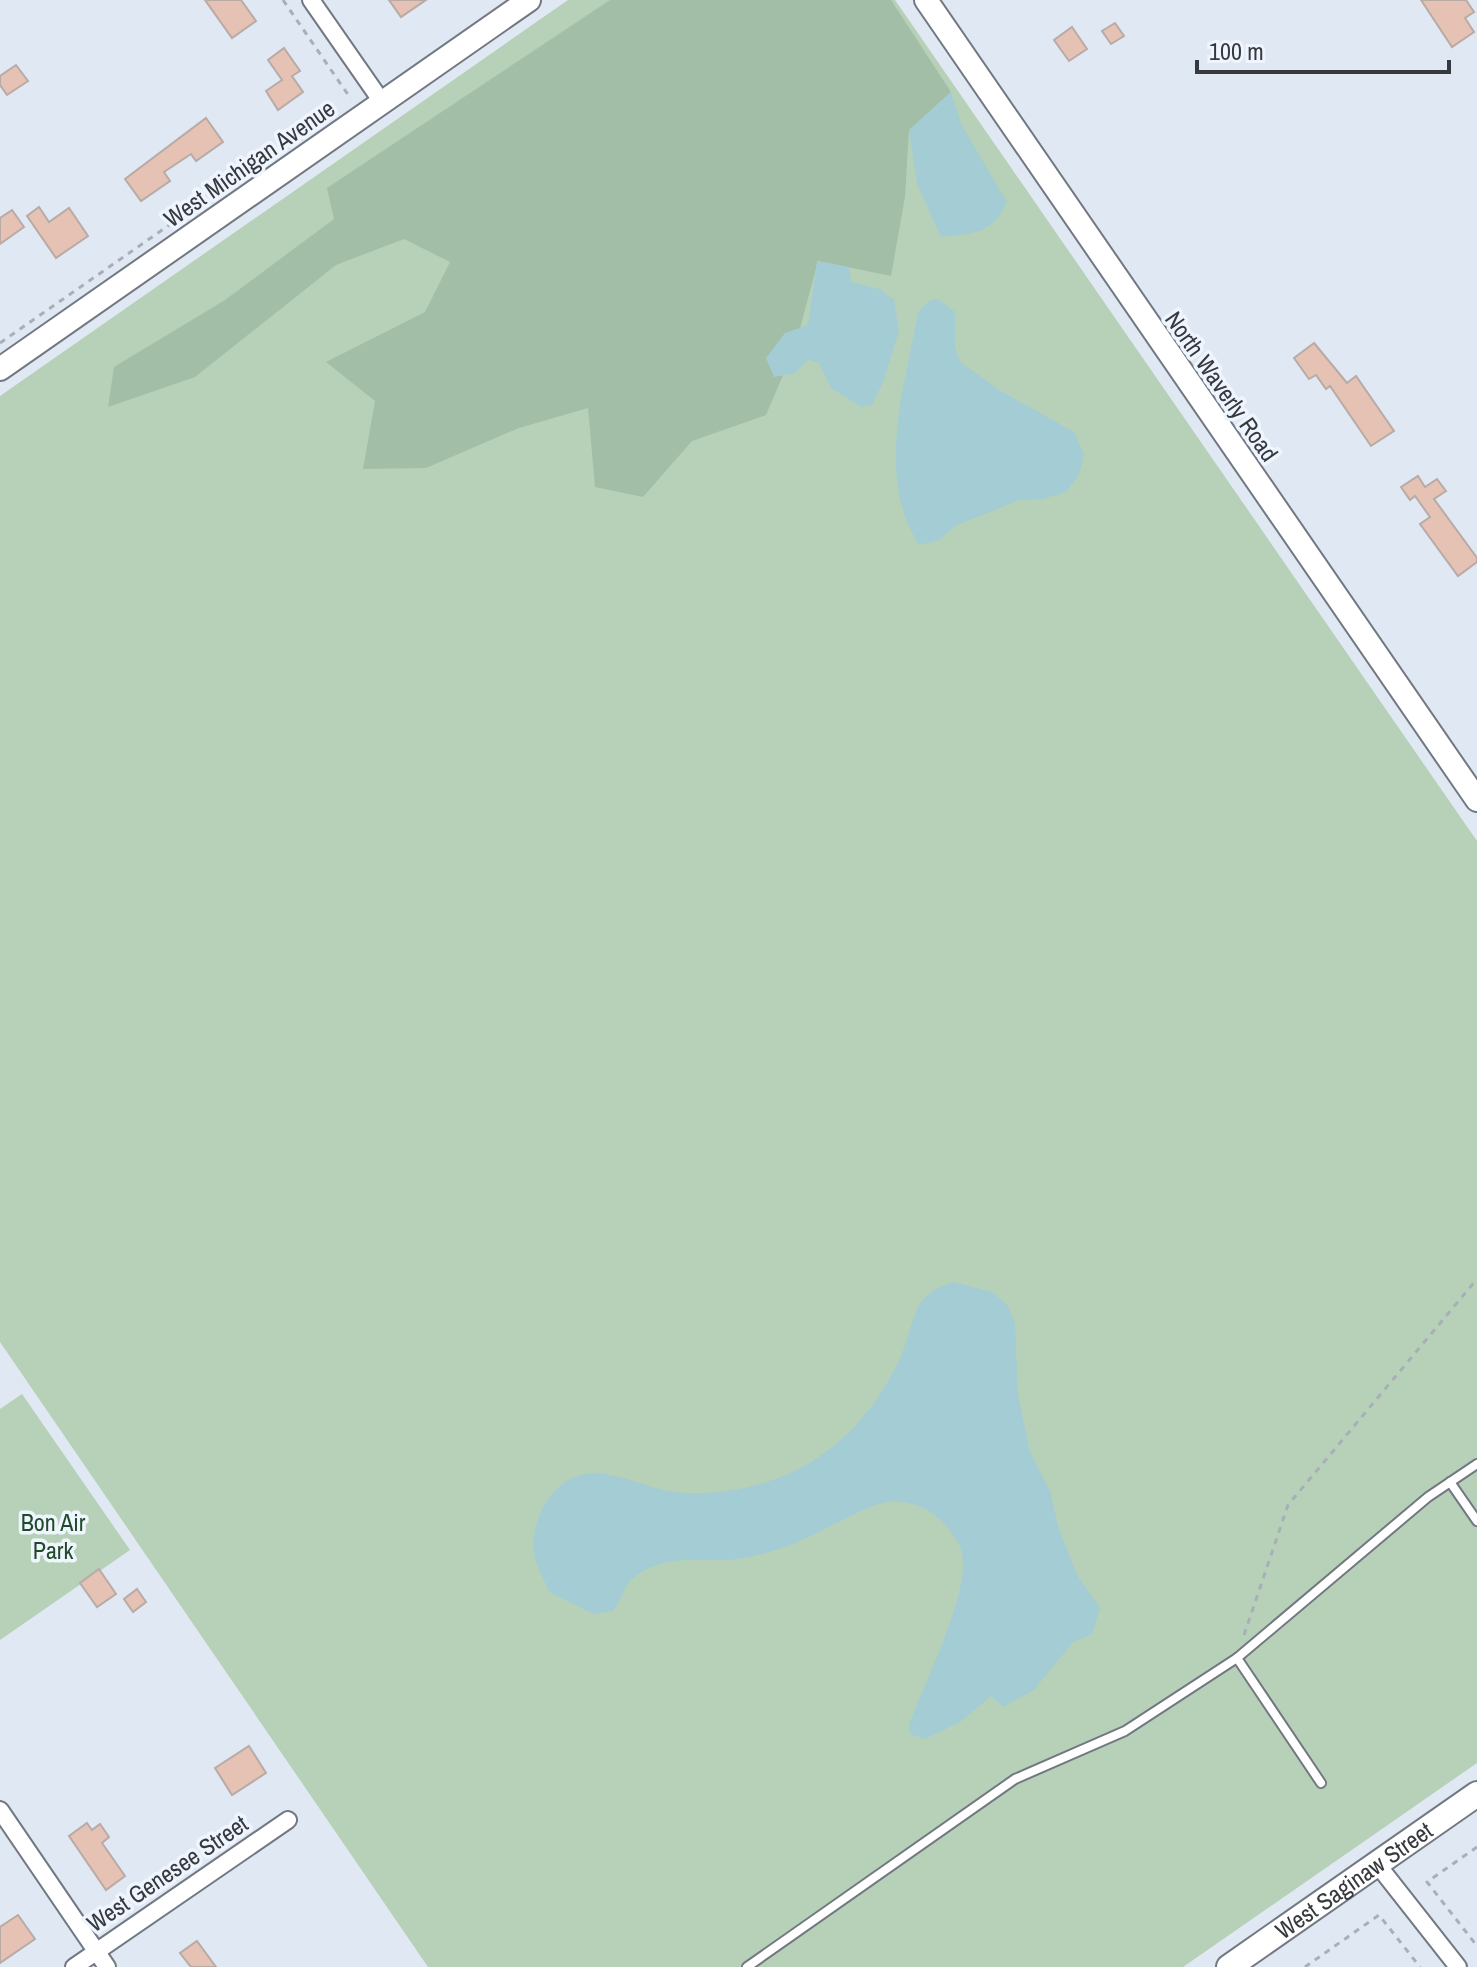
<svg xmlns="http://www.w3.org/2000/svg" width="1477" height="1967" viewBox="0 0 1477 1967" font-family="'Archivo Narrow',sans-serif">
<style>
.green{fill:#b6d1b8}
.forest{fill:#a3bea6}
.water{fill:#a3ccd4}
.building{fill:#e6c2b5;stroke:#b8aba6;stroke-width:2}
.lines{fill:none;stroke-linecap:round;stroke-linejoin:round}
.lane-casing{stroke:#727882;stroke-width:12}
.street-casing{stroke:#727882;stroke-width:20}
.secondary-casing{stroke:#727882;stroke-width:26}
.primary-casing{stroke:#727882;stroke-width:28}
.path{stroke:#a9afb8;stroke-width:3;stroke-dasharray:6 6;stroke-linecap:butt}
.lane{stroke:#fff;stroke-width:8}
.street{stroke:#fff;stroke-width:16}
.secondary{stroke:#fff;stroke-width:22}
.primary{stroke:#fff;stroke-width:24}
.labels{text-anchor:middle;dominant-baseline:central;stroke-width:7;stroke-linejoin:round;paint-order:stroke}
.street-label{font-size:24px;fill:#36393d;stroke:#eff5fe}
.park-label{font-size:24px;fill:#204a28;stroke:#eff5fe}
</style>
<rect width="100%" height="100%" fill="#e0e8f3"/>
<!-- green -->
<g class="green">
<path d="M568,0H895L1477,841V1763L1183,1967H428L0,1342V396Z"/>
<path d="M22,1394L130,1550L0,1640V1409Z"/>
</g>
<!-- forest -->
<path class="forest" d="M610,0H891L951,92L909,130L905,197L891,276L818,261L795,347L766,415L692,441L643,497L595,487L588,408L519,428L426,468L363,469L375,401L326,362L425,312L450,262L404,239L336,265L195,377L108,407L114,367L225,300L334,219L327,188Z"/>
<!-- water -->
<g class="water">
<path d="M951,92L962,126L1007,202C991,235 975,233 941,237L917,184L909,130Z"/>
<path d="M817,261L849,267L851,282L879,289L894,300L899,331L883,382L872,405L861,407L831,388L819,363L808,359L795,373L774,377L766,358L785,333L808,325Z"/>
<path d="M938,299L955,312V347L960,362L1001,391L1074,432L1084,454L1079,475L1066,492L1043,499L1020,500L957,525L939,540L919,545C875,476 905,387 918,312L929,301Z"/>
<path d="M953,1282L992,1292L1008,1306L1015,1324L1018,1395L1030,1452L1050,1491L1058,1526L1077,1575L1100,1608L1092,1634L1073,1642L1034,1690L1003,1707L991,1696L960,1722L925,1739L910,1734L909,1725C924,1685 967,1598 963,1558C961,1542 949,1528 938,1518C925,1506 905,1500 888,1502C866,1504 811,1539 782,1548C766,1553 746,1559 729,1560C692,1561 661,1554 631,1580C623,1587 621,1602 613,1611L594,1614L549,1592C545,1581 538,1569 535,1558C528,1527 548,1483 581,1475C607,1468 639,1485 664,1490C695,1497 738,1491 767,1482C829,1463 875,1414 901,1356C917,1320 909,1296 953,1282Z"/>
</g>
<!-- building -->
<g class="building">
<path d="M205,0H241L256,21L232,38Z"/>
<path d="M389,0H426L401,17Z"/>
<path d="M1421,0H1466L1474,12L1465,18L1474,32L1452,47Z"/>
<path d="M1115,23L1124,36L1111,44L1102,31Z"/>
<path d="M1072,27L1087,49L1069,61L1054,40Z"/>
<path d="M284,48L300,71L292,76L303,92L278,110L266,91L282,80L268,60Z"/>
<path d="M16,65L28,81L7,95L0,85V76Z"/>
<path d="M206,118L223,142L196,161L191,154L164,172L170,181L141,201L125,179Z"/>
<path d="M39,207L49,222L69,208L88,236L56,258L27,216Z"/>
<path d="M12,210L24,227L0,244V218Z"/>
<path d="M1314,343L1347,383L1356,376L1394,431L1371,446L1330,386L1326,389L1316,375L1309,379L1294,358Z"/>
<path d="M1418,476L1425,487L1437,479L1446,491L1434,499L1477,558V562L1458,576L1420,524L1430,517L1415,496L1410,500L1401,487Z"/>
<path d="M99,1569L116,1594L97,1607L80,1583Z"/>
<path d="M137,1589L146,1602L133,1612L124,1599Z"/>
<path d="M249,1746L266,1773L232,1795L215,1768Z"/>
<path d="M87,1823L92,1830L100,1824L109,1837L102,1843L125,1876L106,1890L69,1836Z"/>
<path d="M18,1915L35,1939L0,1963V1927Z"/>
<path d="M197,1941L216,1967H191L180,1953Z"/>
</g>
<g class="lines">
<!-- lane casing -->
<g class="lane-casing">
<g id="lane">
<path d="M1450,1482L1477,1521"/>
<path d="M1237,1658L1321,1783"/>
<path d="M747,1967L1015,1779L1125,1731L1237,1658L1428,1497L1477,1464"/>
</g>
</g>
<!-- street casing -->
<g class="street-casing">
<g id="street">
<path d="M311,0L382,102"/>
<path d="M0,1810L107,1967"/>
<path d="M1377,1864L1458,1967"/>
<path d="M74,1967L288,1820"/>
</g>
</g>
<!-- secondary casing -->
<g class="secondary-casing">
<g id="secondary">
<path d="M926,0L1477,800"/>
<path d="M0,369L529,0"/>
</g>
</g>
<!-- primary casing -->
<g class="primary-casing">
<g id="primary">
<path id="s1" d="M1229,1967L1477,1794"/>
</g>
</g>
<!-- path -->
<g class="path">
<path d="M283,0L351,99"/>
<path d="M0,343L188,212"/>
<path d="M1244,1635L1288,1505L1477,1279"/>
<path d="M1477,1847L1427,1882L1477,1946"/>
<path d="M1305,1967L1379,1915L1420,1967"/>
</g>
<!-- lane -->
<use href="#lane" class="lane"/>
<!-- street -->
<use href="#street" class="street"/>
<!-- secondary -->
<use href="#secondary" class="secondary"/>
<!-- primary -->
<use href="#primary" class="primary"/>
</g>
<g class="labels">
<!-- street labels -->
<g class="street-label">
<text transform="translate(249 163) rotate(-35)">West Michigan Avenue</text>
<text transform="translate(1222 386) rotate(55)">North Waverly Road</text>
<text transform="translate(167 1873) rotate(-34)">West Genesee Street</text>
<text stroke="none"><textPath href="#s1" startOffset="152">West Saginaw Street</textPath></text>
</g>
<!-- park labels -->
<g class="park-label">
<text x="53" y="1522">Bon Air<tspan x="53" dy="28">Park</tspan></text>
</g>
</g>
<!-- scale -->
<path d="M1197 60v12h252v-12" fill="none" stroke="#36393d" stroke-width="4"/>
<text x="1209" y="60" font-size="24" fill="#36393d" stroke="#eff5fe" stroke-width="6" paint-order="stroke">100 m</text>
</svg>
